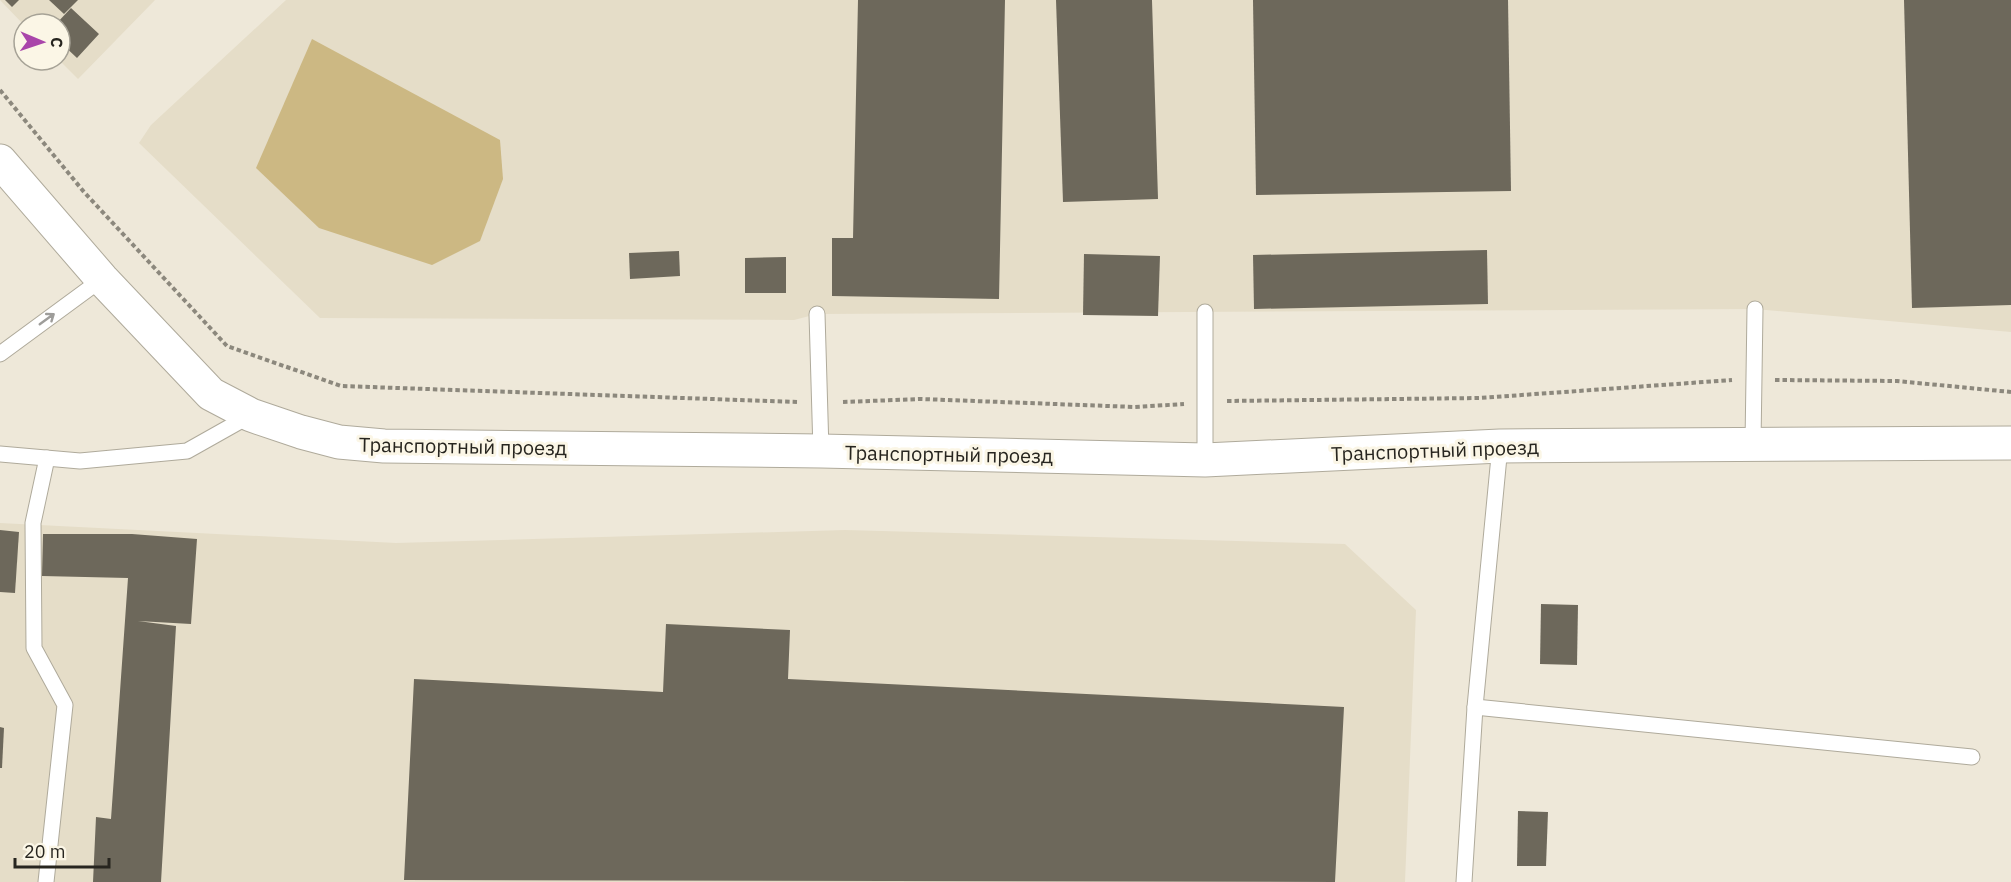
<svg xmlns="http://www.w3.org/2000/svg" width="2011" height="882" viewBox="0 0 2011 882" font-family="'IBM Plex Sans',sans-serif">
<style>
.built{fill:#e5ddc8}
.water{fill:#ccb883}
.building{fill:#6d685b}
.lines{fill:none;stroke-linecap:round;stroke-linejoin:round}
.lane-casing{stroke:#afaa9b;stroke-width:17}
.secondary-casing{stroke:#afaa9b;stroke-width:35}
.path{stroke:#8c887d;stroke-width:4;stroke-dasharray:4.5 3;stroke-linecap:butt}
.lane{stroke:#fff;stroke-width:15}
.secondary{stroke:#fff;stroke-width:33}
.oneway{stroke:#9e9d9a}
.labels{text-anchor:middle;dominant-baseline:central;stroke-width:6;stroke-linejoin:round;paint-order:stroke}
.street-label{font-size:20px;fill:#27251f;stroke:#fbf6e6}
</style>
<rect width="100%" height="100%" fill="#eee8d9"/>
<!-- built -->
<g class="built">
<path d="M0,0H155L78,79L59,60L60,24L24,25Z"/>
<path d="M286,0H2011V332L1755,309L817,314L794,320L320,318L139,143L151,125Z"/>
<path d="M0,523L396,543L845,530L1345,544L1416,610L1405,882H0Z"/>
</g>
<!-- water -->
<path class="water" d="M312,39L500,140L503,179L480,241L432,265L319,228L256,168Z"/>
<!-- building -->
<g class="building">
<path d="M5,0H19L12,7Z"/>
<path d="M49,0H78L64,14Z"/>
<path d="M858,0H1005L999,299L832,296V238H853Z"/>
<path d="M1056,0H1152L1158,199L1063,202Z"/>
<path d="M1253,0H1508L1511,191L1256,195Z"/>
<path d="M1904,0H2011V305L1912,308Z"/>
<path d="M71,8L99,34L77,58L60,42V24H56Z"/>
<path d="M1487,250L1488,304L1254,309L1253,255Z"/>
<path d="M679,251L680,276L630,279L629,253Z"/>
<path d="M1084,254L1160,256L1158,316L1083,315Z"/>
<path d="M786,257V293H745V258Z"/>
<path d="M0,530L19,532L15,593L0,592Z"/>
<path d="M43,534H132L197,539L191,624L138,621L176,626L161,882H93L96,817L111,819L128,578L42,576Z"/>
<path d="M1541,604L1578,605L1577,665L1540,664Z"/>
<path d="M666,624L790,630L788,679L1344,707L1335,882L404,880L414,679L663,692Z"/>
<path d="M0,727L4,728L2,768H0Z"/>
<path d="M1518,811L1548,812L1546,866H1517Z"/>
</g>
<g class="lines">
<!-- lane casing -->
<g class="lane-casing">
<g id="lane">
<path d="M1205,312V460"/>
<path d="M817,314L821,451"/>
<path d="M0,354L102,279"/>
<path d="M1753,443L1755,309"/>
<path d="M0,454L80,461L187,451L251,415"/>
<path d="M1475,707L1972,757"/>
<path d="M46,882L65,705L34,648L33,523L47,458"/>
<path d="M1464,882L1475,707L1500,446"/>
</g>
</g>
<!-- secondary casing -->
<g class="secondary-casing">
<path id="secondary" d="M0,161L102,279L211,394L251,415L301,432L339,442L384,446L821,451L1205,460L1500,446L2011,443"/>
</g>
<!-- path -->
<g class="path">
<path d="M0,90L84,192L227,346L341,386L797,402"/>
<path d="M1775,380L1897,381L2011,392"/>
<path d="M1227,401L1480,398L1732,380"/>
<path d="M843,402L921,399L1135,407L1184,404"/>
</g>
<!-- lane -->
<use href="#lane" class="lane"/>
<!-- secondary -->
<use href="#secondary" class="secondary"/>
</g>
<!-- one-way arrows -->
<defs><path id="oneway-shaft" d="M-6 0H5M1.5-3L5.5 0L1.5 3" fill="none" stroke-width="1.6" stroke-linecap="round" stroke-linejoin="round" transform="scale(1.5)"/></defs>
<use class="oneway" href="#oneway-shaft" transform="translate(47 319) rotate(-36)"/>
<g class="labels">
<!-- street labels -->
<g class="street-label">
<text transform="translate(463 446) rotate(1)">Транспортный проезд</text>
<text transform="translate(1435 450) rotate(-2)">Транспортный проезд</text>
<text transform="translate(949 454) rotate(1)">Транспортный проезд</text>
</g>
</g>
<!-- north arrow -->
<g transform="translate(42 42) rotate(92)"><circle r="28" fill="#fbf6e6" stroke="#a6a296" stroke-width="1.5"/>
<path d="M0-4.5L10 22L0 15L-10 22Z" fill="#a945aa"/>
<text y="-9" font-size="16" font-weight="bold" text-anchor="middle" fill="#27251f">С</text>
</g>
<!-- scale -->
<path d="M15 858v9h94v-9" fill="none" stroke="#27251f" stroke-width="3"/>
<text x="24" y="858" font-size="18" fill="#27251f" stroke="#fbf6e6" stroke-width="4.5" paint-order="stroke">20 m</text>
</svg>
